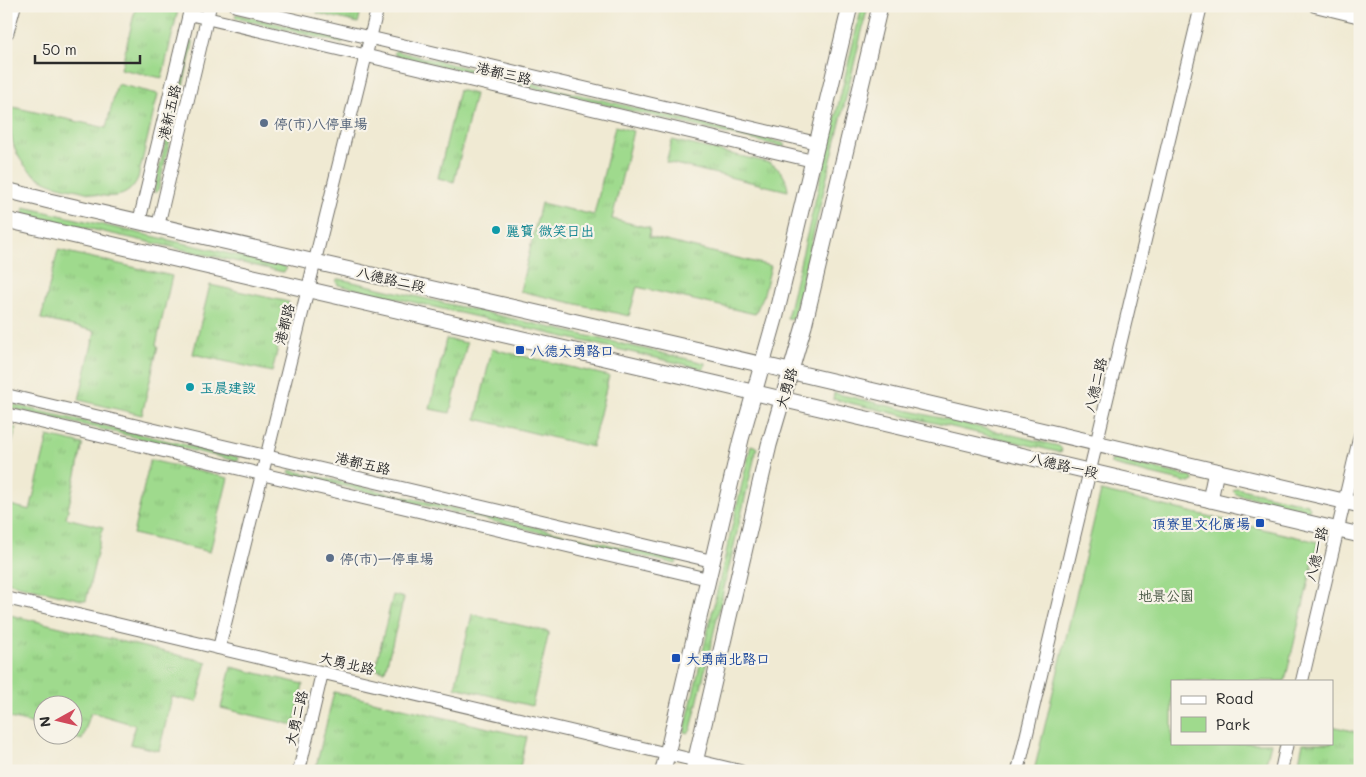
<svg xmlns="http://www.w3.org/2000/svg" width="1366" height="777" viewBox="0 0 1366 777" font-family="Mali,'LXGW WenKai TC',sans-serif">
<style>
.grass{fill:url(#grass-tufts);stroke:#65825c}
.park{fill:#9fda8d;stroke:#65825c}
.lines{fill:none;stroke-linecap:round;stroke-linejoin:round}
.minor-casing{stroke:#706e66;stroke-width:14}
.tertiary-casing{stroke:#706e66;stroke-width:17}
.minor{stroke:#fff;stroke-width:12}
.tertiary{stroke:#fff;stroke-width:15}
.service-dot{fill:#5c6f8a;stroke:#f7f3e8;stroke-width:2}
.culture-dot{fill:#0f9aa8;stroke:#f7f3e8;stroke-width:2}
.transit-dot{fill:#1a4fb4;stroke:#f7f3e8;stroke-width:2}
.labels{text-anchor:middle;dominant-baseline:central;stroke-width:4.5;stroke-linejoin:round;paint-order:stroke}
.street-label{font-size:14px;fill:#2b2b2b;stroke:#f7f3e8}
.service-label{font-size:14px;fill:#4e5e75;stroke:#f7f3e8;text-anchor:start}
.culture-label{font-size:14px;fill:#0d838f;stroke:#f7f3e8;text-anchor:start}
.transit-label{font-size:14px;fill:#164399;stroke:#f7f3e8;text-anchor:start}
.park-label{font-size:14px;fill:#485744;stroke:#f7f3e8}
</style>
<defs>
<pattern id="grass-tufts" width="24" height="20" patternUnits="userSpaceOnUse" patternTransform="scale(1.25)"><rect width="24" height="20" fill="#9fda8d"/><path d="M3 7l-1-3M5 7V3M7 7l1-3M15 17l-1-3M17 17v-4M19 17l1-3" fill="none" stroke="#89bb7a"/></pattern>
</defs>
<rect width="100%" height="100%" fill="#f7f3e8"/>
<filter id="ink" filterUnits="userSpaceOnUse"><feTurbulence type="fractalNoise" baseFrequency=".02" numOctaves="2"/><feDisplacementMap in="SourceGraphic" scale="10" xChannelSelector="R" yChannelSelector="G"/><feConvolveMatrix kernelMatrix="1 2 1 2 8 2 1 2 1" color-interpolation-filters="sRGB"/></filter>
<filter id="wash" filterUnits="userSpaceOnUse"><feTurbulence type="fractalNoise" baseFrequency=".0096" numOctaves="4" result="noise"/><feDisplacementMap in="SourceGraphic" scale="20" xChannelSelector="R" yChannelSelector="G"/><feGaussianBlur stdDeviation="1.12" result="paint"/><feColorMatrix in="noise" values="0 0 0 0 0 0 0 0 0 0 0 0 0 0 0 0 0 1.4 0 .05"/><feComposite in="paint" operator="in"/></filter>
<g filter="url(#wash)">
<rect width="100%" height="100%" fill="#f0ead3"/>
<!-- grass -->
<g class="grass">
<path d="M136,6H179L162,78L121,69Z"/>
<path d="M319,6H362L358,23L317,13Z"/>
<path d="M862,6H868L793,319L787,318Z"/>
<path d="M237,14L342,39L343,42L341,43L236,18L235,15Z"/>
<path d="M190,42H193V44L158,191L156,193L154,190Z"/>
<path d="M396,51L783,143L785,146L783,147L395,55L394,52Z"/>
<path d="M117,84L158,94L138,178C126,205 101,196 78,190C67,188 55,186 45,181C17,168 5,136 13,107L106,128Z"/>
<path d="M459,90L475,94L454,182L438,178Z"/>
<path d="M615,126L633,131L612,219L650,228L649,237L771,266L763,297L755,314L637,287L629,316L520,291L541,203L594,215Z"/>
<path d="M672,140L770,163C781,169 787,178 788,191L666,162Z"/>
<path d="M24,207L284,266L287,269L285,271L283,272L23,214Z"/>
<path d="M58,250L172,276L156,345L158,346L142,415L79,400L95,331L41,319Z"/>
<path d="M337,279H340L705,363L704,369L338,285L336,282Z"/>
<path d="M210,285L289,302L272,372L193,354Z"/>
<path d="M446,339L467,343L450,413L430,409Z"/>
<path d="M492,349L609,376L592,447L476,419Z"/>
<path d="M834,393L1059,446L1061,448L1062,451L1058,452L833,399Z"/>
<path d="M6,403L238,457L239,460L237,461L6,407Z"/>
<path d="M6,426L16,428L8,460H6Z"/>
<path d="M48,436L83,444L66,518L103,527L86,601L6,582V504L30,510Z"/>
<path d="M751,445L757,447L691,730L688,733L685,732V729Z"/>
<path d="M1115,459L1191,477L1193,479V481L1189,483L1113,465L1111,464V461Z"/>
<path d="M150,460L228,478L210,552L133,534Z"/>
<path d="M290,470L676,560L677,563L675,564L291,474L289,472Z"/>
<path d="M1237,488L1307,504L1310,508L1309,510H1306L1236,494L1233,491L1235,489Z"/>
<path d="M393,595L404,598L385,671L375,669Z"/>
<path d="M6,614L207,662L197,702L172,697L159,751L130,744L135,725L91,712L82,740L63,735L72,734V704H42V726L6,717Z"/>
<path d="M472,614L549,632L532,706L455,687Z"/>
<path d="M231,667L303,684L294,725L221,708Z"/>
<path d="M334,692L527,737L519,771H315Z"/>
<path d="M1332,726L1360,733V771H1297L1303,743H1332Z"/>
</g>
<!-- park -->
<path class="park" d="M1101,491L1318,542L1285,681H1172V743H1271L1264,771H1034Z"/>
</g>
<g filter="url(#ink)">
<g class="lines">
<!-- minor casing -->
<g class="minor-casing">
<g id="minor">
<path d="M236,6L817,143"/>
<path d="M1315,6L1360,17"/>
<path d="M189,14L813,161"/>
<path d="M139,222L191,6"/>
<path d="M158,226L210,6"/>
<path d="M6,395L712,561"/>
<path d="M6,414L708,579"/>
<path d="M6,598L740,771"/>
<path d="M219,648L378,6"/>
<path d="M1302,681L1360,435"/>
<path d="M299,771L322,673"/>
<path d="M1018,771L1201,6"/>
<path d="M1281,771L1287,743"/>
</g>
</g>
<!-- tertiary casing -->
<g class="tertiary-casing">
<g id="tertiary">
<path d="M6,32L13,6"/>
<path d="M6,190L49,201L712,353L1360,505"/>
<path d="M6,220L705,381L1360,535"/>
<path d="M1210,500L1216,471"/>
<path d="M663,771L741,439L775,319L850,6"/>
<path d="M693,771L769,445L804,326L880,6"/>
</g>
</g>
<!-- minor -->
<use href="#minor" class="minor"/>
<!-- tertiary -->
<use href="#tertiary" class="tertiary"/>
</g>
</g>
<!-- markers -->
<g class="service-dot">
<circle cx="264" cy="123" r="5"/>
<circle cx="330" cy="558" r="5"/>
</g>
<g class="culture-dot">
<circle cx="496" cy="230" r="5"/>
<circle cx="190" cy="387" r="5"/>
</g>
<g class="transit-dot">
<rect x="515" y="345" width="10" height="10" rx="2.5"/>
<rect x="1255" y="518" width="10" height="10" rx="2.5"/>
<rect x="671" y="653" width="10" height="10" rx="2.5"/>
</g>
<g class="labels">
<!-- street labels -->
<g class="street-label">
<text transform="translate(504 73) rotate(13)">港都三路</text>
<text transform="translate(169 112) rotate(-77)">港新五路</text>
<text transform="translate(391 279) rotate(13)">八德路二段</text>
<text transform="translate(284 324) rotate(-76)">港都路</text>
<text transform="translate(1095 385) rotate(-77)">八德二路</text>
<text transform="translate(786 388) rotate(-74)">大勇路</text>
<text transform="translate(363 463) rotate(13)">港都五路</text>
<text transform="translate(1064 465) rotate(13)">八德路一段</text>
<text transform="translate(1316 554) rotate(-77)">八德一路</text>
<text transform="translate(347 663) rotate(13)">大勇北路</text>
<text transform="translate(296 718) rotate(-77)">大勇二路</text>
</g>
<!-- service labels -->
<g class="service-label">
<text x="274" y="123">停(市)八停車場</text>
<text x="340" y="558">停(市)一停車場</text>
</g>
<!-- culture labels -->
<g class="culture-label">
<text x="506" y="230">麗寶 微笑日出</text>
<text x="200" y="387">玉晨建設</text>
</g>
<!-- transit labels -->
<g class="transit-label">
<text x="530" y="350">八德大勇路口</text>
<text x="1250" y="523" text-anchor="end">頂寮里文化廣場</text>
<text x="686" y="658">大勇南北路口</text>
</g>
<!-- park labels -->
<g class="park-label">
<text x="1166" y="595">地景公園</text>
</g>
</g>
<!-- margin -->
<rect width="1366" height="777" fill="none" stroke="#f7f3e8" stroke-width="25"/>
<!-- legend -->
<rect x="1171" y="680" width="162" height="65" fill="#f7f3e8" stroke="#a5a39c"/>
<rect x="1181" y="696" width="25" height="8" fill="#ffffff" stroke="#a5a39c"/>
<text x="1216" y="704" font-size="15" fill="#2b2b2b">Road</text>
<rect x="1181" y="717" width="25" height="15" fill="#9fda8d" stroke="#a5a39c"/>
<text x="1216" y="730" font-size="15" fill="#2b2b2b">Park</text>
<!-- north arrow -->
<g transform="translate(58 720) rotate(262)"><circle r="24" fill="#f7f3e8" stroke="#a5a39c"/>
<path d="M0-4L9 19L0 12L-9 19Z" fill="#d1495b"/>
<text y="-8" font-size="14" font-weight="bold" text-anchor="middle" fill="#2b2b2b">N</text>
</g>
<!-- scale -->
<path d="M35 55v8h105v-8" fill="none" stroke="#2b2b2b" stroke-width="2.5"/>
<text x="42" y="55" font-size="15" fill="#2b2b2b" stroke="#f7f3e8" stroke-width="4" paint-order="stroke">50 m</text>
</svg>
